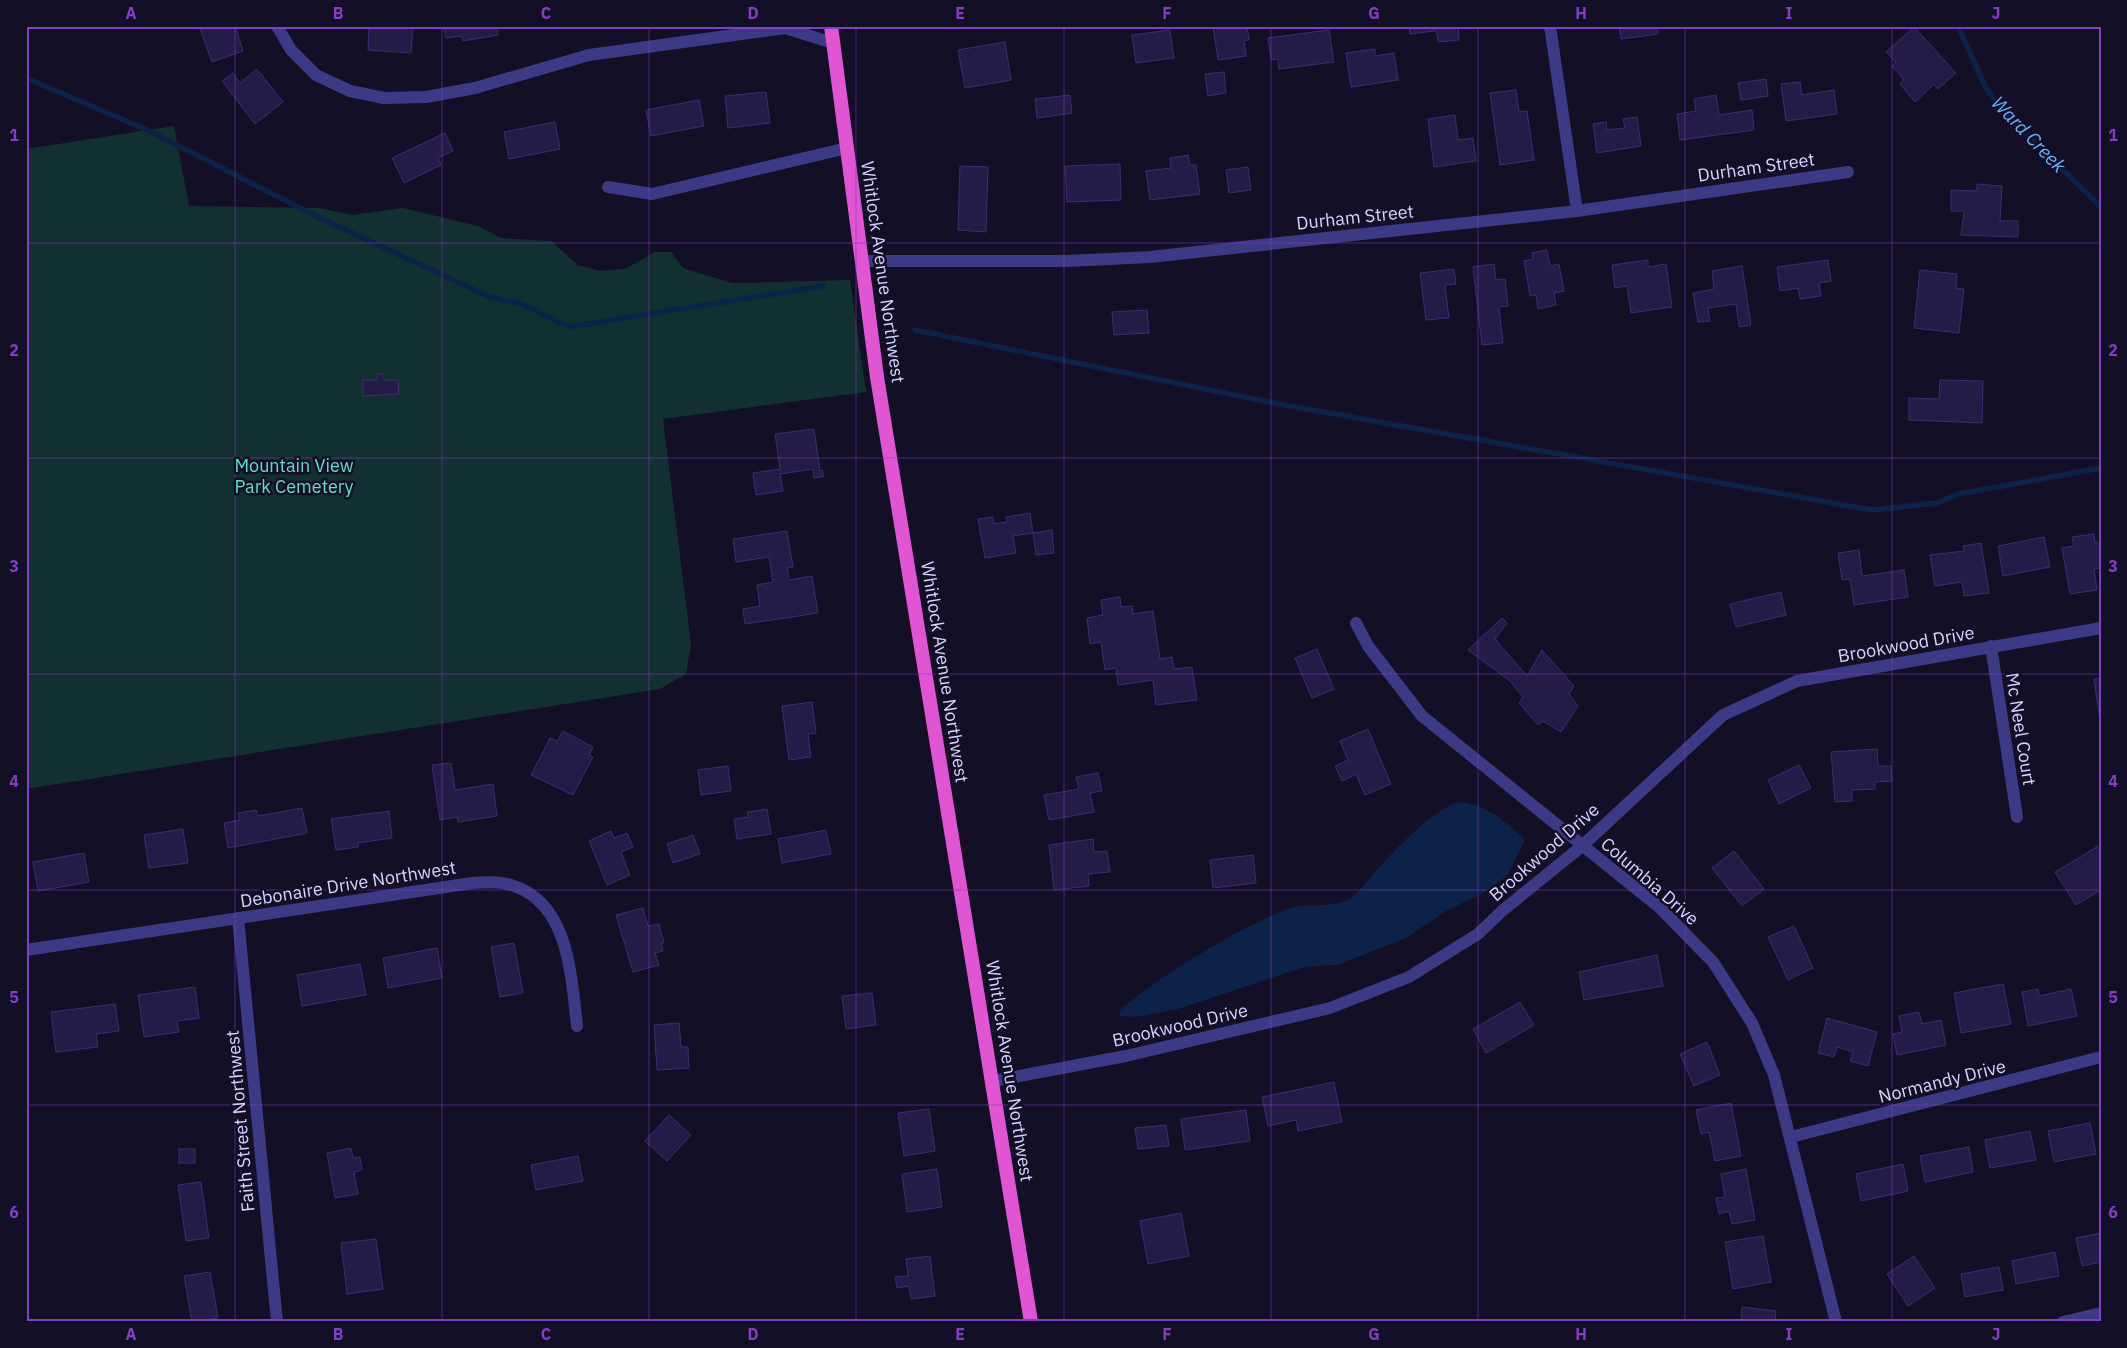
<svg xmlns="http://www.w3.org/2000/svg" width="2127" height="1348" viewBox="0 0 2127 1348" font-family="'IBM Plex Sans',sans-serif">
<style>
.green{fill:#12302f}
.water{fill:#0c2248}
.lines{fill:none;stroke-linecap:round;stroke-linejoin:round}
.stream{stroke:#0c2248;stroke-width:5.5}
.building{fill:#241b47;stroke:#3b2d73}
.minor{stroke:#3d3a85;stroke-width:12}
.trunk{stroke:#e055d1;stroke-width:14}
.grid{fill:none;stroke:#843dc5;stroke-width:1;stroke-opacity:0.55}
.labels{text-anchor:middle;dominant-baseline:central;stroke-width:5;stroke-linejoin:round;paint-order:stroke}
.street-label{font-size:18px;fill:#d9d4ff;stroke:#130f26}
.park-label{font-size:18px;fill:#5fe0c0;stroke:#130f26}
.water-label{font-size:19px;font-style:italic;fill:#62b6ff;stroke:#130f26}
.neatline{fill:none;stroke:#843dc5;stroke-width:2}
.grid-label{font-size:16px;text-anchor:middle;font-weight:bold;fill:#843dc5}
</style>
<rect width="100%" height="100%" fill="#130f26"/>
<!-- green -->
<path class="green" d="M174,126L189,206L319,208L353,215L403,208L478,226L501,238L551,241L578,265L601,271L625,269L655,252H671L683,268L732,283L850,280L866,392L663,419L691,644L686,674L660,689L26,789V149Z"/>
<!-- water -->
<path class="water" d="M1456,802C1483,802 1507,822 1525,840L1507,876L1483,893L1448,910L1404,939L1337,965L1305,967L1178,1009L1136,1017L1120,1016L1119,1011C1162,974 1235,930 1287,909C1306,902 1328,909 1347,900C1360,893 1371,876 1381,865C1403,841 1428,816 1456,802Z"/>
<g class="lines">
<!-- stream -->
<g class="stream">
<path d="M1958,26L1986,88L2002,110L2101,207"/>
<path d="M26,78L149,131L320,218L490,297L522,304L569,327L823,286"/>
<path d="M915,330L1279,404L1872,510L1937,503L1959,494L2101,468"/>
</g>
</g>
<!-- building -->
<g class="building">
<path d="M199,26H235L243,51L212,62Z"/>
<path d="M369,26H413L411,53L368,50Z"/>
<path d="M444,26H497L498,35L463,41L462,36L446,38Z"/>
<path d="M1213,26H1247L1249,40L1244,41L1246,56L1218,60Z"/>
<path d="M1409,26H1434L1435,31L1410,34Z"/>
<path d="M1436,26H1458L1459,40L1438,42Z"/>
<path d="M1619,26H1657L1658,34L1621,39Z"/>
<path d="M1914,27L1956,73L1938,89L1934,84L1915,102L1900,84L1904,80L1892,66L1896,62L1886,52Z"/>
<path d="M1170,30L1174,58L1136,63L1132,35Z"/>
<path d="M1329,30L1334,62L1279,69L1278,59L1271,60L1268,38Z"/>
<path d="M1005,42L1011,80L965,88L958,50Z"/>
<path d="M1375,49V56L1394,53L1398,80L1351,87L1346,53Z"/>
<path d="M257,69L283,102L255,124L222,81L233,73L240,83Z"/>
<path d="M1224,72L1226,93L1208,96L1205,74Z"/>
<path d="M1766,79L1768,96L1741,100L1738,83Z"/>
<path d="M1800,82L1802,95L1834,90L1837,114L1786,121L1781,84Z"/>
<path d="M1516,90L1519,112L1527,111L1534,160L1500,165L1490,93Z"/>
<path d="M766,92L770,123L728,128L725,96Z"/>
<path d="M1070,95L1072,113L1037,118L1035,99Z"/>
<path d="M1716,95L1719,115L1752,110L1754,130L1680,140L1677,114L1696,111L1694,99Z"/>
<path d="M699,100L704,126L651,136L646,110Z"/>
<path d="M1455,115L1458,140L1473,138L1476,161L1434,167L1428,119Z"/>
<path d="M1637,117L1641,146L1597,153L1593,124L1606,122L1607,130L1625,128L1623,119Z"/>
<path d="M555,122L560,149L509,159L504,132Z"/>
<path d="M445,133L453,151L438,158L441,165L404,183L392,158Z"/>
<path d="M1188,155L1190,165H1196L1200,194L1150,200L1146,171L1171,168L1170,158Z"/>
<path d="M1120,164L1121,200L1067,202L1065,166Z"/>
<path d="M960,166L988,167L986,232L958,230Z"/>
<path d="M1248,167L1251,190L1229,193L1226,170Z"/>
<path d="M1977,184L2002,186L2000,221H2018V237L1961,235L1964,211H1951V190L1977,191Z"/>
<path d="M1547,250L1550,266L1559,264L1564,291L1554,293L1556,305L1538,309L1536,295L1530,296L1524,261L1533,259L1532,253Z"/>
<path d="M1648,260V267L1666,264L1672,307L1631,313L1627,286L1615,288L1612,265Z"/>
<path d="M1828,260L1831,281L1819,283L1821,296L1800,299L1798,288L1780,291L1777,267Z"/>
<path d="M1494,264L1496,280L1505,279L1508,306L1499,307L1503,343L1482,345L1473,267Z"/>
<path d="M1742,266L1751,325L1739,327L1736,304L1708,308L1710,321L1698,322L1693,293L1714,289L1712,271Z"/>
<path d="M1454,269L1456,284L1445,285L1449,318L1426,320L1420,273Z"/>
<path d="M1920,270L1957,274L1956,288L1964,289L1959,333L1914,328Z"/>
<path d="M1147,310L1149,333L1114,335L1112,312Z"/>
<path d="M377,374H384V380H398L399,394L363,396V380H377Z"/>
<path d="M1940,380L1983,381L1982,423L1909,420V398L1939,399Z"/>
<path d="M814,429L820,471L823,470V477L814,478L813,469L780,474L783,491L756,495L753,473L780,469L775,434Z"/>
<path d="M1030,513L1033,533L1013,536L1016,553L985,558L978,519L993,517L994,524L1007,522L1006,517Z"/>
<path d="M1052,530L1054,553L1036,555L1033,533Z"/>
<path d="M787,531L793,567L787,568L789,580L812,576L818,613L745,624L743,609L760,606L757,585L773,582L769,557L736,562L733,539Z"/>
<path d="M2094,534L2095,543L2101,542V568L2094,569L2097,590L2070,594L2062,548L2074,546L2072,537Z"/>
<path d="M2044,537L2050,567L2003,576L1998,546Z"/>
<path d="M1981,543L1989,593L1964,596L1962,582L1935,586L1930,555L1964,551L1963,546Z"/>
<path d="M1859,550L1862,576L1904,570L1908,597L1854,605L1850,579L1842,580L1838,553Z"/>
<path d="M1781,592L1786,615L1736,627L1730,604Z"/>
<path d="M1120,597L1121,607L1132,606L1133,614L1153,611L1160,659L1172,657L1174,669L1192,667L1197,700L1156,705L1153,680L1118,685L1116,668L1105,670L1101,642L1090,644L1087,618L1103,615L1101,600Z"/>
<path d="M1502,618L1507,623L1495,639L1527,676L1542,650L1574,686L1569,694L1578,706L1561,732L1543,721L1538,725L1519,703L1523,697L1510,681L1468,650Z"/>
<path d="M1317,649L1334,689L1312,698L1295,658Z"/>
<path d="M2101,678V727L2094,679Z"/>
<path d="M812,702L816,733L808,734L811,757L789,760L782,706Z"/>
<path d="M1368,729L1391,784L1365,795L1356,774L1342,781L1335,766L1348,760L1340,741Z"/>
<path d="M563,731L593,747L589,755L593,757L573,795L531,775L550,738L557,741Z"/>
<path d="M1877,749L1878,766H1891L1892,781L1875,782V789L1852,790V801L1835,802L1831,752Z"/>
<path d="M451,763L455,790L493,784L497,816L458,822L457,817L440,820L432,765Z"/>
<path d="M1799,765L1811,788L1779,804L1768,780Z"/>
<path d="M728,766L731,791L701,795L698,770Z"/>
<path d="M1098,773L1102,791L1090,793L1094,812L1049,820L1044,795L1079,789L1076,777Z"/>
<path d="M302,808L307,833L228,848L224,823L239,820L238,813L256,810L258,816Z"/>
<path d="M767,809L771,834L737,839L734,819L748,817L747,812Z"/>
<path d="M389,811L392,838L358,843V847L336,850L331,819Z"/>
<path d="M183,829L188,863L149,868L144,835Z"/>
<path d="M826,830L831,854L782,863L778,839Z"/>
<path d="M611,831L614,838L627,833L633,847L621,852L630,875L607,885L589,841Z"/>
<path d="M693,835L700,854L673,863L667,844Z"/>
<path d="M1093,839L1094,852L1107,851L1110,872L1088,874L1089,886L1054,890L1049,845Z"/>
<path d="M2100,845L2101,890L2076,905L2055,872Z"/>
<path d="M1734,851L1764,889L1742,906L1712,868Z"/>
<path d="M84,853L89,882L38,891L33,862Z"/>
<path d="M1253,855L1256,883L1213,888L1210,860Z"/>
<path d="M643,908L648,926L659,924L664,943H661L663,951L655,953L659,965L633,972L616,915Z"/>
<path d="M1794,926L1813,968L1788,980L1768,937Z"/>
<path d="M514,943L523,993L500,997L491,947Z"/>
<path d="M437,948L442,978L388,988L383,958Z"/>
<path d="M1657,955L1663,986L1584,1000L1579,972Z"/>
<path d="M360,964L366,995L302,1006L297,975Z"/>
<path d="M2003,984L2011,1024L1961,1033L1954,993Z"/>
<path d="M195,987L199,1018L177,1021L179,1032L144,1037L138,995Z"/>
<path d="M2038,989L2039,996L2071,989L2077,1016L2028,1026L2022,992Z"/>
<path d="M872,993L876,1025L846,1029L842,996Z"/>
<path d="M1520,1002L1534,1025L1486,1053L1473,1029Z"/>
<path d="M115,1004L119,1031L96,1034L98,1047L56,1052L51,1012Z"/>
<path d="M1919,1012L1922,1024L1941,1020L1946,1045L1897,1055L1893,1034L1902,1032L1899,1016Z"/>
<path d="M1827,1018L1877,1032L1868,1066L1850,1061L1853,1052L1837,1047L1834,1057L1818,1053Z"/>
<path d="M679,1023L681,1047H688L689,1068L657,1070L654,1025Z"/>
<path d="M1707,1042L1720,1075L1694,1086L1680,1054Z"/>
<path d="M1334,1082L1342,1122L1298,1131L1296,1120L1268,1126L1262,1097Z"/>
<path d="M1731,1103L1741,1156L1715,1161L1709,1132L1701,1134L1696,1110Z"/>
<path d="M929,1109L935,1151L904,1156L898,1113Z"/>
<path d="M1246,1110L1250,1141L1185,1150L1181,1119Z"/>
<path d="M669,1115L691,1135L667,1161L645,1141Z"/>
<path d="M2090,1123L2096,1154L2054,1162L2048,1131Z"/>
<path d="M1166,1125L1169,1146L1138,1149L1135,1128Z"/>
<path d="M2030,1131L2036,1160L1990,1168L1985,1140Z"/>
<path d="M1969,1147L1973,1172L1925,1182L1920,1156Z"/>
<path d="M351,1148L353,1158L360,1157L362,1170L354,1172L358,1194L335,1198L327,1153Z"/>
<rect x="179" y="1149" width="16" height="14"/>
<path d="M578,1156L583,1181L536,1190L531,1165Z"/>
<path d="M1903,1164L1908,1191L1861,1201L1856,1174Z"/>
<path d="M937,1169L942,1207L907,1212L902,1174Z"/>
<path d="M1746,1169L1755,1220L1732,1224L1729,1211L1719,1214L1716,1198L1725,1197L1721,1174Z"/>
<path d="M201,1182L209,1238L186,1241L178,1185Z"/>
<path d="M1181,1213L1189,1256L1148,1264L1140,1221Z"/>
<path d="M2101,1233V1262L2082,1266L2076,1238Z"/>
<path d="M1763,1236L1771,1282L1733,1289L1725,1242Z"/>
<path d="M376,1239L383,1289L347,1294L341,1243Z"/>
<path d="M2055,1252L2059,1276L2016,1284L2012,1261Z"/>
<path d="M930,1256L935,1296L911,1299L909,1286L897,1288L895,1277L908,1276L906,1259Z"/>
<path d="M1914,1256L1935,1288L1908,1306L1887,1274Z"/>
<path d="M1999,1267L2003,1290L1965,1297L1961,1274Z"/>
<path d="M210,1272L218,1318L192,1322L184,1276Z"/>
<path d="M1742,1307L1776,1311L1775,1322H1741Z"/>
</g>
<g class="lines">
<!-- minor -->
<g class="minor">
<path d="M277,26L291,50L316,75L350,91L384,98L426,97L475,88L589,55L785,28L833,43"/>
<path d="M1550,26L1577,211"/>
<path d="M608,187L652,194L847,148"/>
<path d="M862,261H1067L1150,257L1577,211L1848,172"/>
<path d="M1356,623L1368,646L1422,716L1659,907L1713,962L1752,1023L1774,1075L1836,1322"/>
<path d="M1991,646L2017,817"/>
<path d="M238,918L277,1322"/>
<path d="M26,950L472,883C486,882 501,881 514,886C570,905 571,978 577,1026"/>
<path d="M993,1081L1126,1056L1330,1008L1409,977L1478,934L1502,911L1582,846L1723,715L1797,681L2101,628"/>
<path d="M1791,1137L2101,1057"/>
<path d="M2063,1322L2101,1313"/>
</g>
<!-- trunk -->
<path class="trunk" d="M831,26L877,377L1031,1322"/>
</g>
<!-- grid -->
<path class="grid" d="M235,26V1322M442,26V1322M649,26V1322M856,26V1322M1064,26V1322M1271,26V1322M1478,26V1322M1685,26V1322M1892,26V1322M26,243H2101M26,458H2101M26,674H2101M26,890H2101M26,1105H2101"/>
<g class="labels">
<!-- street labels -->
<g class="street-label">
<text transform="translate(1756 167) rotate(-8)">Durham Street</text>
<text transform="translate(1355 217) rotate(-6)">Durham Street</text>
<text transform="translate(883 272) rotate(82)">Whitlock Avenue Northwest</text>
<text transform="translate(1906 644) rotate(-10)">Brookwood Drive</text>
<text transform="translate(945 672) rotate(81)">Whitlock Avenue Northwest</text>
<text transform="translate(2021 729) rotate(81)">Mc Neel Court</text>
<text transform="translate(1544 852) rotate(-41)">Brookwood Drive</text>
<text transform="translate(1650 881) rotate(41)">Columbia Drive</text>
<text transform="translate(348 884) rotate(-9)">Debonaire Drive Northwest</text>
<text transform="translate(1180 1025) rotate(-13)">Brookwood Drive</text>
<text transform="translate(1010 1071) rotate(81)">Whitlock Avenue Northwest</text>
<text transform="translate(1942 1081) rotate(-14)">Normandy Drive</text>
<text transform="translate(240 1121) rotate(-95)">Faith Street Northwest</text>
</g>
<!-- park labels -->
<g class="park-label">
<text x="294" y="465">Mountain View<tspan x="294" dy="21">Park Cemetery</tspan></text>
</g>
<!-- water labels -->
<g class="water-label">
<text transform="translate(2029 134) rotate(46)">Ward Creek</text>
</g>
</g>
<!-- border -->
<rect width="2127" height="1348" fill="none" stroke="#130f26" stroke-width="55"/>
<rect x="28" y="28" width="2072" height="1292" class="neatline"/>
<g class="grid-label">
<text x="131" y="19">A</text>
<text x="338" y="19">B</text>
<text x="546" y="19">C</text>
<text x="753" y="19">D</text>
<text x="960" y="19">E</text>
<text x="1167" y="19">F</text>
<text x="1374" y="19">G</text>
<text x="1581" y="19">H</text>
<text x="1789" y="19">I</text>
<text x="1996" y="19">J</text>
<text x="14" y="141">1</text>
<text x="2113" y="141">1</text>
<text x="14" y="356">2</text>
<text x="2113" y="356">2</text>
<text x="14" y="572">3</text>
<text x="2113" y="572">3</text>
<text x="14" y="787">4</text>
<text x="2113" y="787">4</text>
<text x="14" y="1003">5</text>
<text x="2113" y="1003">5</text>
<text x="14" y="1218">6</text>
<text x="2113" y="1218">6</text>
<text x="131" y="1340">A</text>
<text x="338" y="1340">B</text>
<text x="546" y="1340">C</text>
<text x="753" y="1340">D</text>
<text x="960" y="1340">E</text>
<text x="1167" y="1340">F</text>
<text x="1374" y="1340">G</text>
<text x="1581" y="1340">H</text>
<text x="1789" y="1340">I</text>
<text x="1996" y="1340">J</text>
</g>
</svg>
